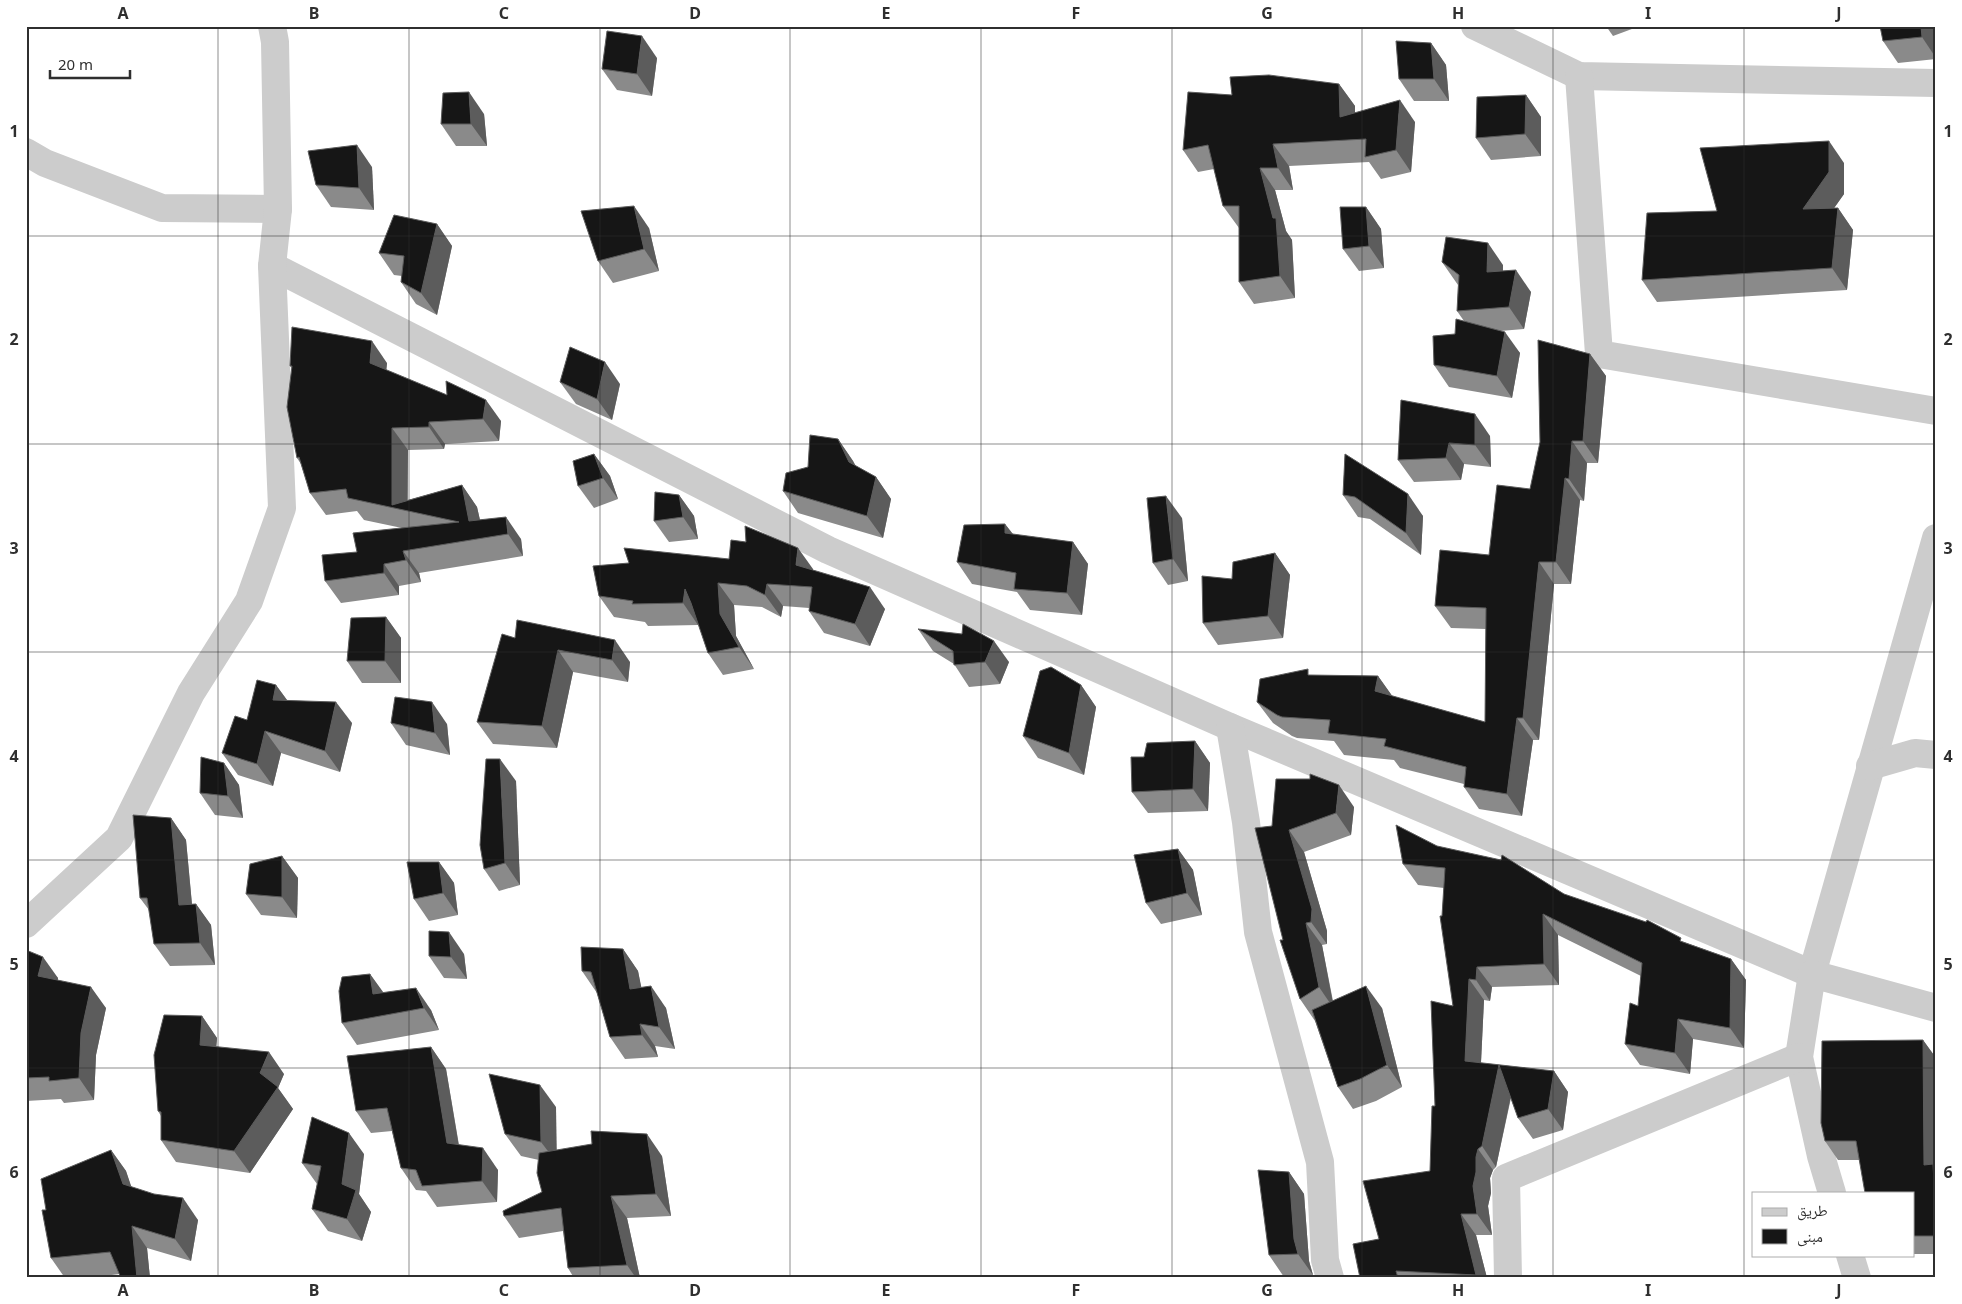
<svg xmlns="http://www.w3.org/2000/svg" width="1962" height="1304" viewBox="0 0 1962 1304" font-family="'Noto Sans','Noto Naskh Arabic',sans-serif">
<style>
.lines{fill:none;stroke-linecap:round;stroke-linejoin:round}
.minor{stroke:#ccc;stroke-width:28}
.wall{fill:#8a8a8a}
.shaded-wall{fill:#5c5c5c}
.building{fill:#161616;stroke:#5c5c5c}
.grid{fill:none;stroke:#2f2f2f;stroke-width:1;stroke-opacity:0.55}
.neatline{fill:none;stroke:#2f2f2f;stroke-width:2}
.grid-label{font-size:16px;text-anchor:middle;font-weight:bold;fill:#2f2f2f}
</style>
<rect width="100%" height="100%" fill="#fff"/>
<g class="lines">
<!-- minor -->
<g class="minor">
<path d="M1475,26L1579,76L1936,83"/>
<path d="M1579,76L1599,354L1936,411"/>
<path d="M26,152L45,163L162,208L278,209"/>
<path d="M272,266L828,550L1230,727L1812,974L1936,538"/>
<path d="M1230,727L1246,822L1258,932L1320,1162L1325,1260L1330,1278"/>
<path d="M1870,766L1915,753L1936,755"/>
<path d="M26,924L119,838L191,693L249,601L282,508L272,266L278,209L275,42L272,26"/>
<path d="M1832,1193L1821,1156L1799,1057L1812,974L1936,1008"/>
<path d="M1850,1255L1857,1278"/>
<path d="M1508,1278L1506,1178L1799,1057"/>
</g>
</g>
<!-- wall -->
<g class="wall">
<path d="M1606,26H1640L1613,36Z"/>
<rect x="1792" y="26" width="35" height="1"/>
<path d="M1880,26H1934L1936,46V59L1898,63L1883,41Z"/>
<path d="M1431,43L1446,65L1449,101H1414L1399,79Z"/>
<path d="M657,58L652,96L617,90L602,69Z"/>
<path d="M1339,84L1355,106V113L1415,122L1411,172L1381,179L1369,162L1289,166L1293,190H1275L1286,231L1292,240L1295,298L1254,304L1239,282V228L1223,206L1214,169L1198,172L1183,150L1232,95Z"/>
<path d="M1526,95L1541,117V156L1491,160L1476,138Z"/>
<path d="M484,114L487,146H456L441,124Z"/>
<path d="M1844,163V194L1834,208H1838L1853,230L1847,290L1657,302L1642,280L1717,211Z"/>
<path d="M372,167L374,210L331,207L316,185Z"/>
<path d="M1366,207L1381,229L1384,268L1359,271L1343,249Z"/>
<path d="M437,224L452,246L437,315L416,304L401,282L402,276L394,275L379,253Z"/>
<path d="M649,228L659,271L613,283L598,261Z"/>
<path d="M1442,262L1503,265V271L1531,292L1524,329L1500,331L1520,353L1512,398L1449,387L1434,365L1464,321L1457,311L1458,285Z"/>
<path d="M1590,354L1606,376L1598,463H1587L1584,501L1580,500L1571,584H1554L1539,740H1533L1522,816L1479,809L1464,787V784L1400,768L1394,760L1344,755L1334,741L1297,738L1292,736L1273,723L1257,702L1312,675L1378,676L1392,696L1485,722L1486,629L1451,628L1435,606L1489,555L1530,489Z"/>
<path d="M387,363L386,370L501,421L499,441L445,444L444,449L408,450V500L462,485L477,507L480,520L521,539L523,556L419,573L421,582L399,586V595L341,603L325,581L357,552L402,528L364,520L357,511L326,515L310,493L301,464L297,458L292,368L290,366Z"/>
<path d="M560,382L620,384L612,420L576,404Z"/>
<path d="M1401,400L1490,436L1491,467L1464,464L1461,480L1414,482L1398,460Z"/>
<path d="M838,439L853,461L856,466L876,477L891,499L883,538L798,513L783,491Z"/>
<path d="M594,454L610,476L618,499L594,508L578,486Z"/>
<path d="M1345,454L1423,516L1421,555L1370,519L1358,517L1343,495Z"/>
<path d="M679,495L694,516L698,539L669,542L654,521Z"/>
<path d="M1182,518L1188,581L1168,585L1153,563Z"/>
<path d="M1005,524L1013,534L1073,542L1088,564L1082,615L1030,610L1017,592L972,584L957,562Z"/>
<path d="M1275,553L1290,575L1283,638L1218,645L1203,623L1232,579Z"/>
<path d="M629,563L813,569V570L885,609L870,646L824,633L809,611V608L783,606L781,617L762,607L734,605L736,636L754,669L723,675L708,653L698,623V625L648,626L645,622L614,617L599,596Z"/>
<path d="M386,617L401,638V683H362L347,661Z"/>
<path d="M918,629L1009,662L1000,684L969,687L954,664L933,651Z"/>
<path d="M515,638L630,662L628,682L573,672L557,748L493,744L477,722Z"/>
<path d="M276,685L287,700L352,723L340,772L281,753L273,786L238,775L222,753L247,720Z"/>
<path d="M1081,685L1096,707L1084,775L1038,758L1023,736Z"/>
<path d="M391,723L447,724L450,755L406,745Z"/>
<path d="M1195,741L1210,763L1208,811L1148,813L1132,792L1144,757Z"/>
<path d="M224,763L239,785L243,818L215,815L200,793Z"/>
<path d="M516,781L520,885L499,891L484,869Z"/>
<path d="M1354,807L1351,835L1304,852L1327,931V944L1322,945L1333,1001L1382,1008L1402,1087L1376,1101L1353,1109L1338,1087L1315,1021L1300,999L1283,940L1272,826Z"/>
<path d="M171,818L186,840L192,904H196L211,925L215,965L170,966L154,944L149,910L140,898Z"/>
<path d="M1437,846L1564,894L1684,942L1731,959L1746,980L1744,1048L1693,1039L1690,1074L1640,1065L1625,1044L1638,1006L1641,976L1558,935L1559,985L1492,987L1490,1001L1484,1000L1481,1063L1554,1071L1568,1092L1563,1130L1533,1139L1518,1118L1511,1098L1496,1167L1493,1170L1490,1178L1491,1193L1488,1206L1492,1235H1476L1487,1278H1360L1379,1239L1430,1171L1435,1106L1453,1006L1442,916L1444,888L1418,885L1403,864Z"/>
<path d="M1178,849L1193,870L1202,915L1161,924L1146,903Z"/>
<path d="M282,856L298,878L297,918L261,915L246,894Z"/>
<path d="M439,862L454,883L458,915L429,921L414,899Z"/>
<path d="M623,949L638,971L641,987L666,1008L675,1049L655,1046L658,1057L625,1059L610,1037L597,993L582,971Z"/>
<path d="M26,950L58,978V980L106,1008L96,1055L94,1100L64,1103L61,1099L26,1101Z"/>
<path d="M464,954L467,979L444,978L429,956Z"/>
<path d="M370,974L383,993L431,1010L439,1030L357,1045L342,1023Z"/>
<path d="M202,1016L217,1038L216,1047L284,1074L278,1088L293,1109L250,1173L176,1162L161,1140V1116L158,1111Z"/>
<path d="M1923,1040L1936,1058V1254H1913V1193L1859,1160H1838L1825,1141Z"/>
<path d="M431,1047L446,1069L459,1145L498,1170L497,1202L437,1207L426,1191L416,1190L401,1168L392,1131L371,1133L356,1111Z"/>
<path d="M556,1107V1150L662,1156L671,1216L627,1218L640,1278H574L568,1268L563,1231L519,1238L504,1216L542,1192L539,1160L521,1156L505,1134Z"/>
<path d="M111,1150L126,1171L131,1187L198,1220L191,1261L147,1248L150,1278H121L120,1274L87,1278H65L51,1258L46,1210Z"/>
<path d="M364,1154L359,1194L371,1212L362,1241L328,1231L312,1209L317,1184L302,1163Z"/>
<path d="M1289,1172L1304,1194L1309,1261L1313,1275L1284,1277L1269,1255Z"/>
</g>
<!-- shaded-wall -->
<g class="shaded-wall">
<path d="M1921,26H1934L1936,58L1922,37Z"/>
<path d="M642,36L657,58L652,96L637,74Z"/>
<path d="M1431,43L1446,65L1449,101L1434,79Z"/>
<path d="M1339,84L1355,106V139L1340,117Z"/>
<path d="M469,92L484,114L487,146L471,124Z"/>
<path d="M1526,95L1541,117V156L1525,134Z"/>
<path d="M1400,100L1415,122L1411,172L1396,150Z"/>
<path d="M1829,141L1844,163V194L1818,231L1803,209Z"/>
<path d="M1273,144L1289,166L1293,190L1278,168Z"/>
<path d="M357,145L372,167L374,210L359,188Z"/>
<path d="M1260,168L1275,190L1286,231L1292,240L1295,298L1280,276L1273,218Z"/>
<path d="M634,206L649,228L659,271L644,249Z"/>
<path d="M1366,207L1381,229L1384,268L1369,246Z"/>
<path d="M1838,208L1853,230L1847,290L1832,268Z"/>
<path d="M437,224L452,246L437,315L421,293Z"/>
<path d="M1488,243L1503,265L1502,294L1487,272Z"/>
<path d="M1516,270L1531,292L1524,329L1509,307Z"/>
<path d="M1505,332L1520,353L1512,398L1497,376Z"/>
<path d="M372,341L387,363L385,385L370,363Z"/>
<path d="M1590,354L1606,376L1598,463L1583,441Z"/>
<path d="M605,362L620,384L612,420L597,399Z"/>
<path d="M486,400L501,421L499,441L483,419Z"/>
<path d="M1475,414L1490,436L1491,467L1475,445Z"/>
<path d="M429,422L445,444L444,449L429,427Z"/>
<path d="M392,428L408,450L407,511L392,505Z"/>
<path d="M838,439L853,461L864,484L849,462Z"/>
<path d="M1572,441L1587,463L1584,501L1569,479Z"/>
<path d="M1449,443L1464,464L1461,480L1446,458Z"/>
<path d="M594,454L610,476L618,499L603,478Z"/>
<path d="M876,477L891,499L883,538L867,516Z"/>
<path d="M1565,478L1580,500L1571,584L1556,562Z"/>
<path d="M462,485L477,507L484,538L469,521Z"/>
<path d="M1408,494L1423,516L1421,555L1406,533Z"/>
<path d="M679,495L694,516L698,539L683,517Z"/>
<path d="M1166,496L1182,518L1188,581L1173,559Z"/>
<path d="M506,517L521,539L523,556L508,534Z"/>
<path d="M1005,524L1021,545L1005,533Z"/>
<path d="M1073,542L1088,564L1082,615L1067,593Z"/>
<path d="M798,548L813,569L812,587L796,565Z"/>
<path d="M403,551L419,573L421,582L406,560Z"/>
<path d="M1275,553L1290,575L1283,638L1268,616Z"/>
<path d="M1539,562L1554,584L1539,740L1523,718Z"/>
<path d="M384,564L399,586V595L384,573Z"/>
<path d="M718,583L734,605L736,636L754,669L739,647L720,614Z"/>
<path d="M767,584L783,606L781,617L765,595Z"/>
<path d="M870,587L885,609L870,646L855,624Z"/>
<path d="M685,589L700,611L698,625L683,603Z"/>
<path d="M386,617L401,638V683L385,661Z"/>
<path d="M615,640L630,662L628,682L612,660Z"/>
<path d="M994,641L1009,662L1000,684L985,662Z"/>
<path d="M558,650L573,672L557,748L542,726Z"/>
<path d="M1378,676L1393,697L1375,691Z"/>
<path d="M276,685L292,707L273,700Z"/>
<path d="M1081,685L1096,707L1084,775L1069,753Z"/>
<path d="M336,702L352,723L340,772L325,751Z"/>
<path d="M432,702L447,724L450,755L435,733Z"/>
<path d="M1517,718L1533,740L1522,816L1507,794Z"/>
<path d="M265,731L281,753L273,786L257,764Z"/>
<path d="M1195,741L1210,763L1208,811L1193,789Z"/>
<path d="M500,759L516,781L520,885L505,863Z"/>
<path d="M224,763L239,785L243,818L228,796Z"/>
<path d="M1339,785L1354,807L1351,835L1336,813Z"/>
<path d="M171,818L186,840L194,927L179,905Z"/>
<path d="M1289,830L1304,852L1327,931V944L1311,922Z"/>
<path d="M1178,849L1193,870L1202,915L1187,893Z"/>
<path d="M282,856L298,878L297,918L282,897Z"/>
<path d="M439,862L454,883L458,915L443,893Z"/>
<path d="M196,904L211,925L215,965L200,943Z"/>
<path d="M1543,914L1558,935L1559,985L1544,964Z"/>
<path d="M1306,923L1322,945L1334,1009L1319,987Z"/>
<path d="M449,932L464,954L467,979L451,957Z"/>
<path d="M623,949L638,971L646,1010L630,989Z"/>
<path d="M43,957L58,978L54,998L38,976Z"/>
<path d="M1731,959L1746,980L1744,1048L1730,1028Z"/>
<path d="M1477,967L1492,987L1490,1001L1476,980Z"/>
<path d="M370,974L386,996L373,994Z"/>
<path d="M1469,979L1484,1000L1480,1082L1465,1061Z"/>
<path d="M651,986L666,1008L675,1049L659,1027Z"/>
<path d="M1366,986L1382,1008L1402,1087L1387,1065Z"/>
<path d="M91,987L106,1008L96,1055L94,1100L79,1078L81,1033Z"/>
<path d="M416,988L431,1010L439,1030L424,1008Z"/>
<path d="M202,1016L217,1038L215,1067L200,1045Z"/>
<path d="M1678,1019L1693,1039L1690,1074L1675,1053Z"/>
<path d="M640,1024L655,1046L658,1057L642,1035Z"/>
<path d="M1923,1040L1936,1058V1220L1924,1165Z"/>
<path d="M431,1047L446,1069L462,1165L447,1143Z"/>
<path d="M269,1052L284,1074L278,1088L293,1109L250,1173L234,1151L260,1073Z"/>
<path d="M1499,1065L1513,1086L1496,1167L1482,1146Z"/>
<path d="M1554,1071L1568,1092L1563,1130L1548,1109Z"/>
<path d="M540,1085L556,1107L557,1163L541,1142Z"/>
<path d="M349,1133L364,1154L359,1194L371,1212L362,1241L347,1219L342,1184Z"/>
<path d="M647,1134L662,1156L671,1216L656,1194Z"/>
<path d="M483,1148L498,1170L497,1202L482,1181Z"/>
<path d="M1478,1149L1493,1170L1490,1178L1491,1193L1488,1206L1492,1235L1477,1214L1473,1186L1476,1157Z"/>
<path d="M111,1150L126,1171L138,1206L123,1184Z"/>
<path d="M1289,1172L1304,1194L1309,1261L1313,1275L1298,1254L1294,1239Z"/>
<path d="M611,1196L627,1218L640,1278H636L627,1265Z"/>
<path d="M183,1198L198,1220L191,1261L175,1239Z"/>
<path d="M1461,1214L1476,1235L1487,1278H1479L1476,1275Z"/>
<path d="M132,1226L147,1248L150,1278H137Z"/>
</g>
<!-- building -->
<g class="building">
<path d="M1880,26H1921L1922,37L1883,41Z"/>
<path d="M607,31L642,36L637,74L602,69Z"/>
<path d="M1396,41L1431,43L1434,79H1399Z"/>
<path d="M1269,75L1339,84L1340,117L1400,100L1396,150L1365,157L1366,139L1273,144L1278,168H1260L1273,218H1276L1280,276L1239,282V206H1223L1208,145L1183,150L1188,92L1232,95L1230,77Z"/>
<path d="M469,92L471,124H441L443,93Z"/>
<path d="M1526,95L1525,134L1476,138L1477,97Z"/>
<path d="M1829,141V172L1803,209L1838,208L1832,268L1642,280L1647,213L1717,211L1700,148Z"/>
<path d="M357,145L359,188L316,185L308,151Z"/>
<path d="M634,206L644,249L598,261L581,211Z"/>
<path d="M1340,207H1366L1369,246L1343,249Z"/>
<path d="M394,215L437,224L421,293L401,282L404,256L379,253Z"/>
<path d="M1446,237L1488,243L1487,272L1516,270L1509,307L1457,311L1459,275L1442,262Z"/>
<path d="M1456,319L1505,332L1497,376L1434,365L1433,336L1455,334Z"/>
<path d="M292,327L372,341L370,363L447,395L446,381L486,400L483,419L429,422V427L392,428V505L462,485L469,521L506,517L508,534L403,551L406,560L384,564V573L325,581L322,555L357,552L353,533L459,522L348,498L346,489L310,493L299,457L297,458L287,407L292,366H290Z"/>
<path d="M1538,340L1590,354L1583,441H1572L1569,479L1565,478L1556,562H1539L1523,718H1517L1507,794L1464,787L1466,767L1384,746L1386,739L1328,733L1330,720L1282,717L1277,715L1257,702L1260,679L1308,669V675L1378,676L1375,691L1485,722L1486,608L1435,606L1440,550L1489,555L1497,485L1530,489L1540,442Z"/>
<path d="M570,347L605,362L597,399L560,382Z"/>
<path d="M1401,400L1475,414V445L1449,443L1446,458L1398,460Z"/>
<path d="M810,435L838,439L849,462L876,477L867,516L783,491L786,473L808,467Z"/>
<path d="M594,454L603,478L578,486L573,461Z"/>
<path d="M1345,454L1408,494L1406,533L1355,497L1343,495Z"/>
<path d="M655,492L679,495L683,517L654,521Z"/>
<path d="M1166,496L1173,559L1153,563L1147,498Z"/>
<path d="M1005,524V533L1073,542L1067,593L1014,589L1016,573L957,562L964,525Z"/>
<path d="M745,526L798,548L796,565L870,587L855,624L809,611L812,587L767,584L765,595L747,586L718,583L720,614L739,647L708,653L691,603L685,589L683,603L632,604L633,601L599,596L593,566L629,563L624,548L729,559L731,540L746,542Z"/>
<path d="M1275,553L1268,616L1203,623L1202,576L1232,579L1233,562Z"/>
<path d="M386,617L385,661H347L351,618Z"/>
<path d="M517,620L615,640L612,660L558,650L542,726L477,722L502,634L515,638Z"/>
<path d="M963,624L994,641L985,662L954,665L953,651L918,629L962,634Z"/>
<path d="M1051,667L1081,685L1069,753L1023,736L1040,671Z"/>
<path d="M257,680L276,685L273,700L336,702L325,751L265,731L257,764L222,753L235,716L247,720Z"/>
<path d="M395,697L432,702L435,733L391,723Z"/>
<path d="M1195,741L1193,789L1132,792L1131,757H1144L1147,743Z"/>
<path d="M201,757L224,763L228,796L200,793Z"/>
<path d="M486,759H500L505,863L484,869L480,845Z"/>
<path d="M1310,774L1339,785L1336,813L1289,830L1312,909L1311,922L1306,923L1319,987L1300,999L1280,940H1283L1255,828L1272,826L1276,779H1310Z"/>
<path d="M133,815L171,818L179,905L196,904L200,943L154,944L147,898H140Z"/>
<path d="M1396,825L1437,846L1501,860L1502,855L1564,894L1646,922L1647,920L1681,938L1680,941L1731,959L1730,1028L1678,1019L1675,1053L1625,1044L1630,1003L1638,1006L1642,963L1543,914L1544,964L1477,967L1476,980L1469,979L1465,1061L1554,1071L1548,1109L1518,1118L1499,1065L1482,1146L1478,1149L1476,1157V1172L1473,1186L1477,1214H1461L1476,1275L1396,1271L1398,1278H1360L1353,1244L1379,1239L1363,1181L1430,1171L1432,1106H1435L1431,1001L1453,1006L1440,916H1442L1445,868L1403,864Z"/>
<path d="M1178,849L1187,893L1146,903L1134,855Z"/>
<path d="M282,856V897L246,894L250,864Z"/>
<path d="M407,862H439L443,893L414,899Z"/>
<path d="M429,931L449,932L451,957L429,956Z"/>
<path d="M581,947L623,949L630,989L651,986L659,1027L640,1024L642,1035L610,1037L591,972L582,971Z"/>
<path d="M26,950L43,957L38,976L91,987L81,1033L79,1078L49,1081V1077L26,1078Z"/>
<path d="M370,974L373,994L416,988L424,1008L342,1023L339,991L342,977Z"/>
<path d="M1366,986L1387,1065L1360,1079L1338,1087L1312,1010Z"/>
<path d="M164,1015L202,1016L200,1045L269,1052L260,1073L278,1087L234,1151L161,1140V1112L158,1111L154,1055Z"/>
<path d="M1923,1040L1924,1165L1933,1164L1936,1220V1236H1913V1193H1865L1856,1141H1825L1821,1123L1822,1041Z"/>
<path d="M431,1047L447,1143L483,1148L482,1181L422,1186L416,1170L401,1168L387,1108L356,1111L347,1056Z"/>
<path d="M489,1074L540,1085L541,1142L505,1134Z"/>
<path d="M312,1117L349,1133L342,1184L356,1190L347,1219L312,1209L321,1166L302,1163Z"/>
<path d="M591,1131L647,1134L656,1194L611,1196L627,1265L568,1268L561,1208L504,1216L503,1211L542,1192L537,1173L539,1153L592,1144Z"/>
<path d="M111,1150L123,1184L154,1194L183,1198L175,1239L132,1226L137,1278H121L110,1252L51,1258L42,1210H46L41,1179Z"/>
<path d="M1258,1170L1289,1172L1294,1239L1298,1254L1269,1255Z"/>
</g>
<!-- grid -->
<path class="grid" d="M218,26V1278M409,26V1278M600,26V1278M790,26V1278M981,26V1278M1172,26V1278M1362,26V1278M1553,26V1278M1744,26V1278M26,236H1936M26,444H1936M26,652H1936M26,860H1936M26,1068H1936"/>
<!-- border -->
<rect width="1962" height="1304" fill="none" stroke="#ffffff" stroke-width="55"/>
<!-- legend -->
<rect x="1752" y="1192" width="162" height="65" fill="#ffffff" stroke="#acacac"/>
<rect x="1762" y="1208" width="25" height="8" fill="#cccccc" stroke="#acacac"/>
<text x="1797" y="1216" font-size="15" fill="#2f2f2f">طريق</text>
<rect x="1762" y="1229" width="25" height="15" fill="#161616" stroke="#acacac"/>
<text x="1797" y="1242" font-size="15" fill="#2f2f2f">مبنى</text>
<!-- scale -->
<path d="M50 70v8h80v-8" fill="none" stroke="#2f2f2f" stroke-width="2.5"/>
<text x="58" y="70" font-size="15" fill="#2f2f2f" stroke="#ffffff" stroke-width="4" paint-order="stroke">20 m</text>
<rect x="28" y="28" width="1906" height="1248" class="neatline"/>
<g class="grid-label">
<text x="123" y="19">A</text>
<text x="314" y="19">B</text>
<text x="504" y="19">C</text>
<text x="695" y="19">D</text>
<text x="886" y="19">E</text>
<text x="1076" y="19">F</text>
<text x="1267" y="19">G</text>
<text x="1458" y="19">H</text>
<text x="1648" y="19">I</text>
<text x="1839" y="19">J</text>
<text x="14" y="137">1</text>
<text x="1948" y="137">1</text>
<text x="14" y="345">2</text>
<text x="1948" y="345">2</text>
<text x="14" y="554">3</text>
<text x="1948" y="554">3</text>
<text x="14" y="762">4</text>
<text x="1948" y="762">4</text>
<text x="14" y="970">5</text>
<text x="1948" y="970">5</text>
<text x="14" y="1178">6</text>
<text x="1948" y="1178">6</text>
<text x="123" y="1296">A</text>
<text x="314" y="1296">B</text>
<text x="504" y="1296">C</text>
<text x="695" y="1296">D</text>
<text x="886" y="1296">E</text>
<text x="1076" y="1296">F</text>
<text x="1267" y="1296">G</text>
<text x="1458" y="1296">H</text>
<text x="1648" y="1296">I</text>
<text x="1839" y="1296">J</text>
</g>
</svg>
